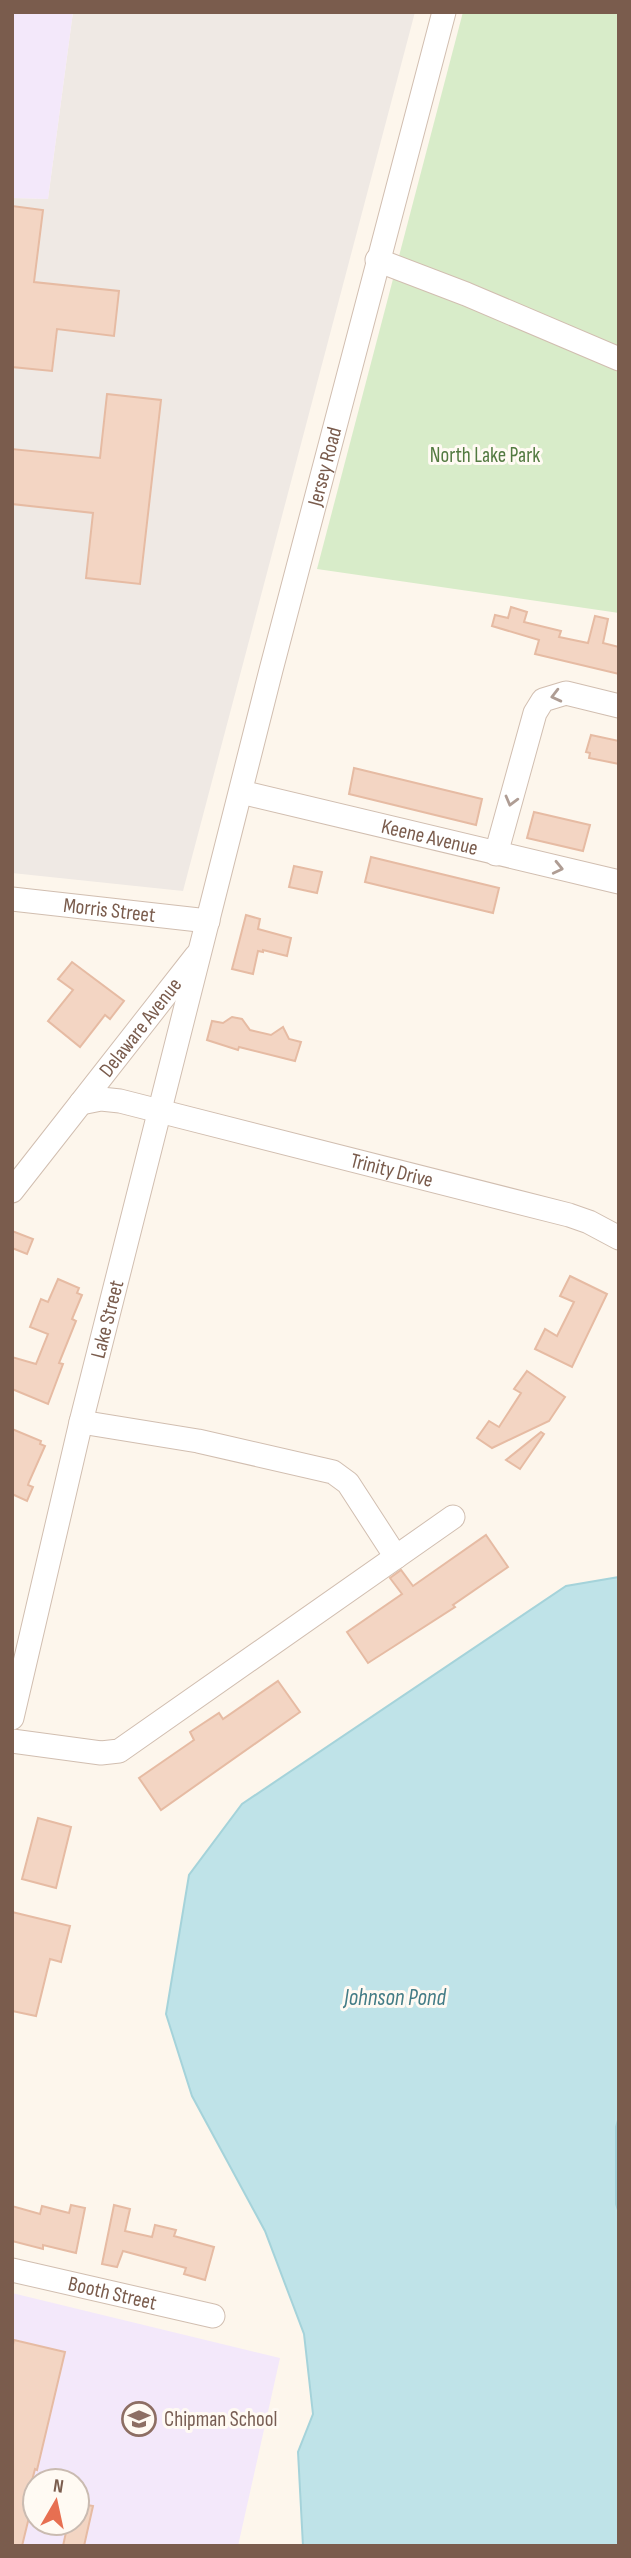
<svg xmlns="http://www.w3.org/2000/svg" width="631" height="2558" viewBox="0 0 631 2558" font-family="'Sofia Sans Condensed',sans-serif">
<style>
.industrial{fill:#efe9e4}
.education{fill:#f3e8fa;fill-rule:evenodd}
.green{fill:#d8ecc9}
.water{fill:#bfe3e8;stroke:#a5d3da;stroke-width:2}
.building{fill:#f3d5c3;stroke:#e6bba3;stroke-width:2}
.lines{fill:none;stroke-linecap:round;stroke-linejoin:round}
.minor-casing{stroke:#d1beb0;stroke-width:25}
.minor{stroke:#fff;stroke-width:23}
.oneway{stroke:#af9d94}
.labels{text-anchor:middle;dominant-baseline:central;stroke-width:6;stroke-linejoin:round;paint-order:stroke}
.park-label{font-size:21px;fill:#537a41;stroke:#fffaf3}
.street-label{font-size:21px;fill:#7a5c4d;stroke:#fffaf3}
.education-label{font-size:21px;fill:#785e54;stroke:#fffaf3;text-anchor:start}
.water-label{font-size:23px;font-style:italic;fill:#437c86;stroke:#fffaf3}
</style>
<rect width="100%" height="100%" fill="#fdf6ec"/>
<!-- industrial -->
<path class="industrial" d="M73,12H415L183,891L12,873V198L48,199Z"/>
<!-- education -->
<g class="education">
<path d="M12,12H73L48,199L12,198Z"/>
<path d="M12,2293L280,2358L238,2546H12ZM35,2481H77V2523H35Z"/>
</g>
<!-- green -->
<path class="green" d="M463,12H619V613L317,569Z"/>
<!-- water -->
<path class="water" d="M619,1577V2117L616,2127V2204L619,2213V2546H303L298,2452L313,2414L304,2334L265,2231L192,2096L166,2014L189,1875L242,1804L566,1586Z"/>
<!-- building -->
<g class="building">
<path d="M12,206L43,210L34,282L119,291L114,336L57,329L52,371L12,367Z"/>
<path d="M107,394L161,400L140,584L86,578L93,513L12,504V449L100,458Z"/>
<path d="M511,607L527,612L524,622L561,631L559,637L588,643L595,616L608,619L603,643L619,647V674L535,654L539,640L492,626L495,615L508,618Z"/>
<path d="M591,735L619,741V764L589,758L590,753L586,752Z"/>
<path d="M354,768L482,799L476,825L349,794Z"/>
<path d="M534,812L590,825L583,851L527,838Z"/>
<path d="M371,857L499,888L493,913L365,882Z"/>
<path d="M294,866L322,872L317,893L289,887Z"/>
<path d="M246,915L260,919L258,929L291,938L287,956L263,950V952L258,951L253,974L232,969Z"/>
<path d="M72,962L124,1001L110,1019L105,1015L80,1047L48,1021L73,990L58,979Z"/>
<path d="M232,1017L242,1019L250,1030L271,1035L283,1027L289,1039L301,1042L295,1061L239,1047L238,1050L207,1040L212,1021L223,1023Z"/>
<path d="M12,1231L33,1239L27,1254L12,1248Z"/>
<path d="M570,1276L607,1294L572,1367L535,1349L545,1329L557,1336L574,1302L560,1296Z"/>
<path d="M58,1279L79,1288L77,1293L82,1295L72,1319L76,1321L59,1363L63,1364L48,1404L12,1389V1357L36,1364L48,1334L30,1327L41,1299L48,1302Z"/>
<path d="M527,1371L565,1397L549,1421L492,1448L477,1438L489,1421L499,1427L521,1393L514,1389Z"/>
<path d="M12,1429L41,1441L40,1444L45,1446L29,1482L28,1485L33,1487L27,1501L12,1494Z"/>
<path d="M541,1432L544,1434L520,1469L506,1460Z"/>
<path d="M486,1535L508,1567L453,1605L455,1607L368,1663L347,1632L402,1594L390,1578L401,1570L413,1586Z"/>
<path d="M278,1681L300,1712L161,1810L139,1778L194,1740L190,1732L219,1713L223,1719Z"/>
<path d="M38,1818L71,1827L56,1888L22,1879Z"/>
<path d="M12,1912L70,1926L61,1962L50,1959L36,2016L12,2011Z"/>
<path d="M71,2205L85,2208L76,2253L43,2245V2249L12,2241V2206L40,2214L42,2206L69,2213Z"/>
<path d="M114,2205L130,2209L125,2231L152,2237L155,2225L176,2230L174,2236L214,2247L205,2280L184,2274L186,2268L123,2251L117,2267L102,2264Z"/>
<path d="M14,2340L65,2352L37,2470L35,2469L25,2508L31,2509L22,2546H12V2349Z"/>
<path d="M77,2503L93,2506L84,2546H63L68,2523H77Z"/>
</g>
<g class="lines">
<!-- minor casing -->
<g class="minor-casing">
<g id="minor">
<path d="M377,260L466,294L619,359"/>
<path id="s1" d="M241,792L619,882"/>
<path d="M496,854L535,713L543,700L566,693L619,706"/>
<path id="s2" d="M12,899L208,921"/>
<path id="s3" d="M81,1103L101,1099L120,1101L569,1215L589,1222L619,1238"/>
<path id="s4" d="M12,1191L196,956"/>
<path d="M81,1422L198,1441L333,1472L348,1483L396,1557"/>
<path id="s5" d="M12,1718L81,1422L271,670L444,12"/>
<path d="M12,1741L101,1753L119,1751L453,1517"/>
<path id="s6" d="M12,2270L213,2316"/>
</g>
</g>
<!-- minor -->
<use href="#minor" class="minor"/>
</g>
<!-- one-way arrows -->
<defs><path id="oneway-chevron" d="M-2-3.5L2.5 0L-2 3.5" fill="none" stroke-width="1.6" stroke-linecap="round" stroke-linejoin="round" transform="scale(1.75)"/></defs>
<g class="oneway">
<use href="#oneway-chevron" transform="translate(556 696) rotate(166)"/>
<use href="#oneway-chevron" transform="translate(511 801) rotate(105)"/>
<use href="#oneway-chevron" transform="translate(558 868) rotate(13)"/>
</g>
<!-- icons -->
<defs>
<g id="school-ring" transform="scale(1.75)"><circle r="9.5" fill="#fffaf3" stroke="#8d6e63" stroke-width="1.5"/><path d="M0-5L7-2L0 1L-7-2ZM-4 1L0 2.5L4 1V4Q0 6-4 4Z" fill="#8d6e63"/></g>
</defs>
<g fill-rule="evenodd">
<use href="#school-ring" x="139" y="2419"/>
</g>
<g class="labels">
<!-- park labels -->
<g class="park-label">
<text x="485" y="455">North Lake Park</text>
</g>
<!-- street labels -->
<g class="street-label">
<text stroke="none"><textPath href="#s5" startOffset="1290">Jersey Road</textPath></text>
<text stroke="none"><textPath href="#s1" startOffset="194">Keene Avenue</textPath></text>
<text stroke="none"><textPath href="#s2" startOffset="98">Morris Street</textPath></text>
<text stroke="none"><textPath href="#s4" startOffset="208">Delaware Avenue</textPath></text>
<text stroke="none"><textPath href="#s3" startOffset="320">Trinity Drive</textPath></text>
<text stroke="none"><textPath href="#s5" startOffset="410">Lake Street</textPath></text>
<text stroke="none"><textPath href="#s6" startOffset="103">Booth Street</textPath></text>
</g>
<!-- education labels -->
<g class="education-label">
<text x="164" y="2419">Chipman School</text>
</g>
<!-- water labels -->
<g class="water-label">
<text x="395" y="1998">Johnson Pond</text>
</g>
</g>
<!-- border -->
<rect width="631" height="2558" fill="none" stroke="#7a5c4d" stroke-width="28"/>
<!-- north arrow -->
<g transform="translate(56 2502) rotate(9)"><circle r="33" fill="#fffaf3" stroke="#cabbb1" stroke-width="2"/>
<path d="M0-5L12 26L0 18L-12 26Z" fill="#e76f51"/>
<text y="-10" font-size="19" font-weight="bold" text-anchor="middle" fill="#7a5c4d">N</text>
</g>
</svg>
